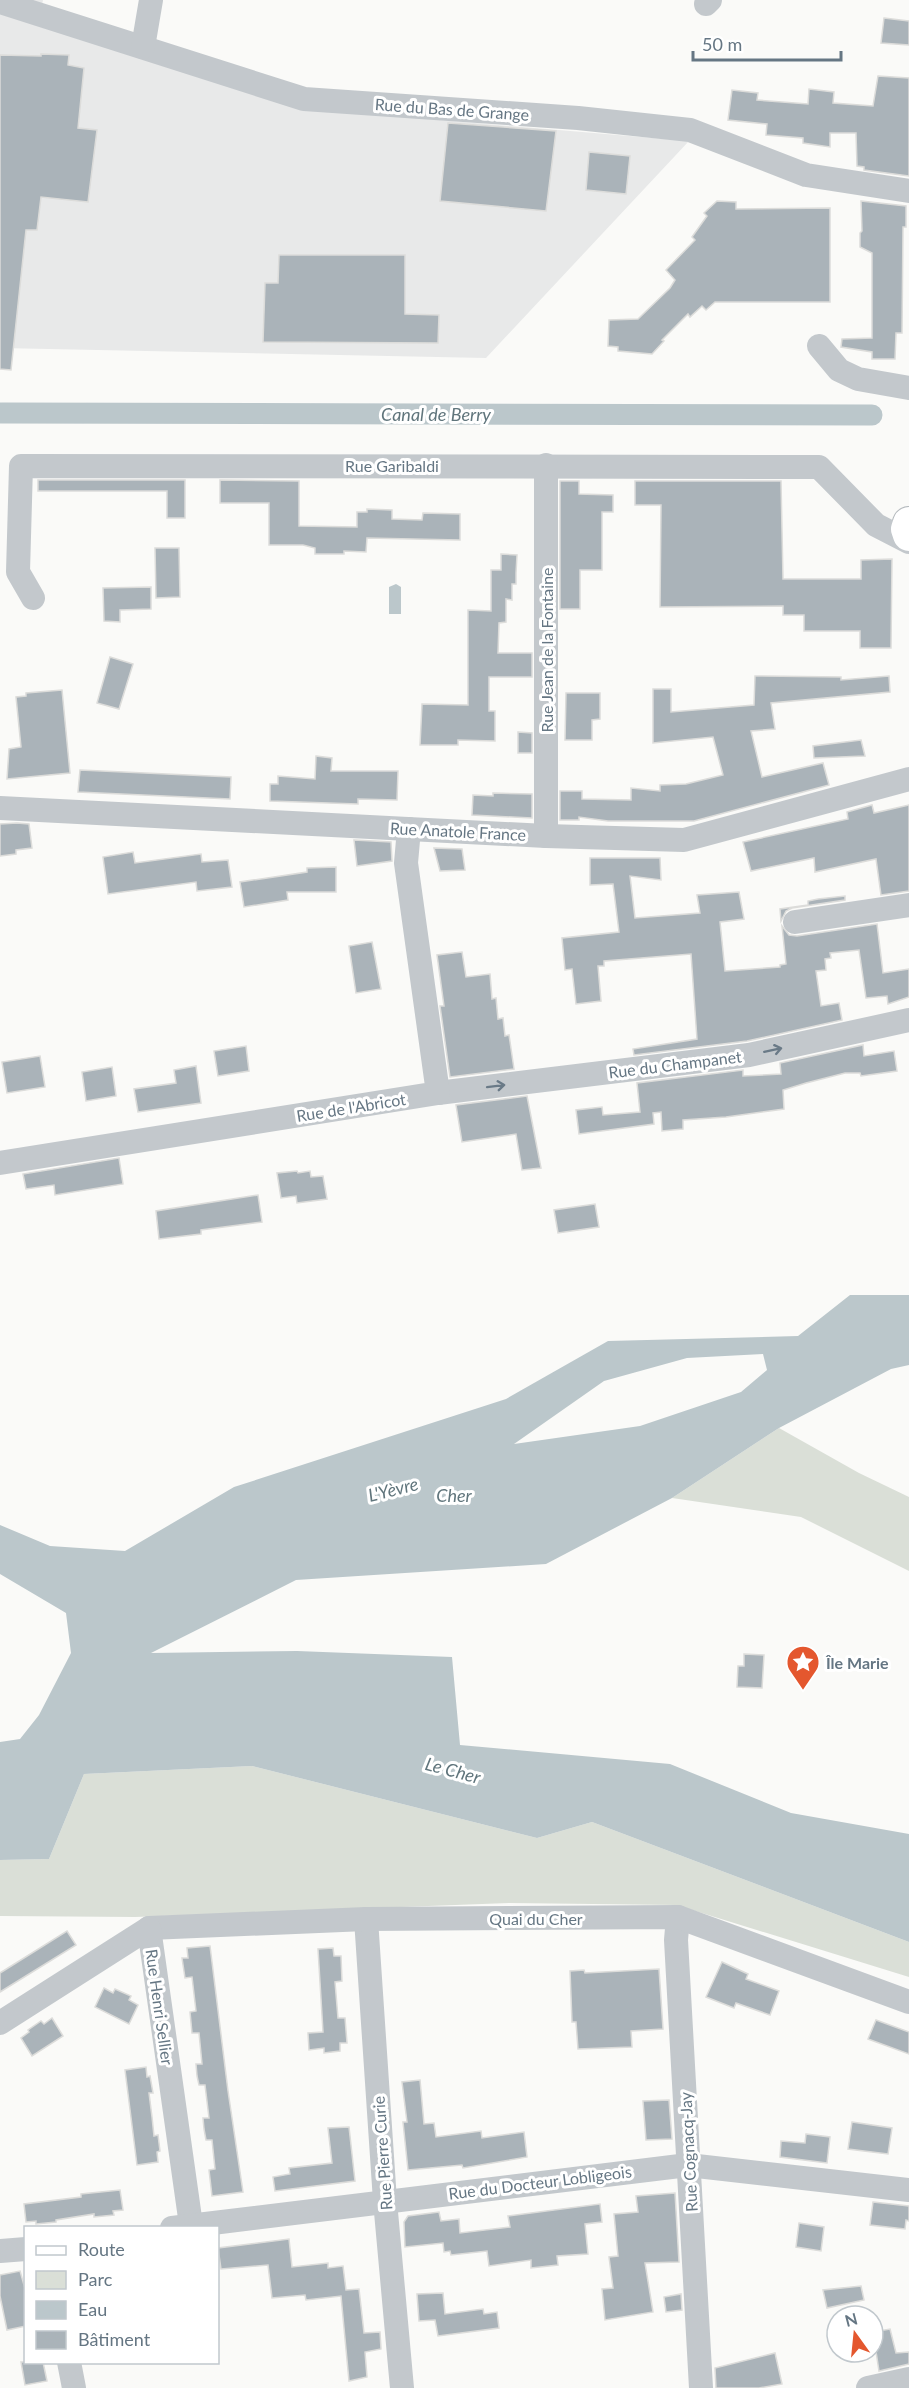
<svg xmlns="http://www.w3.org/2000/svg" width="909" height="2388" viewBox="0 0 909 2388" font-family="Lato,sans-serif">
<style>
.built{fill:#e8e9e9}
.green{fill:#dadfd7}
.water{fill:#bbc7cb;fill-rule:evenodd}
.lines{fill:none;stroke-linecap:round;stroke-linejoin:round}
.canal{stroke:#bbc7cb;stroke-width:21}
.building{fill:#aab3b9;stroke:#dcdcda;stroke-width:1.5}
.major-casing{stroke:#b5babe;stroke-width:34}
.minor{stroke:#c3c8cc;stroke-width:24}
.major{stroke:#fff;stroke-width:32}
.oneway{stroke:#6a7a87}
.labels{text-anchor:middle;dominant-baseline:central;stroke-width:6;stroke-linejoin:round;paint-order:stroke}
.street-label{font-size:16px;fill:#657683;stroke:#fff}
.poi-label{font-size:16px;font-weight:bold;fill:#657683;stroke:#fff;text-anchor:start}
.water-label{font-size:18px;font-style:italic;fill:#60757c;stroke:#fff}
</style>
<rect width="100%" height="100%" fill="#fafaf8"/>
<!-- built -->
<path class="built" d="M0,0H43L39,20L298,108L689,141L486,358L0,348Z"/>
<!-- green -->
<g class="green">
<path d="M779,1428L859,1473L909,1497V1571L801,1517L672,1498Z"/>
<path d="M252,1766L537,1838L592,1822L909,1942V1977L676,1905L509,1903L135,1917L0,1916V1860L49,1859L84,1774Z"/>
</g>
<!-- water -->
<g class="water">
<path d="M396,584L401,587V614H389V587Z"/>
<path d="M850,1295H909V1365L891,1369L779,1428L672,1498L546,1564L296,1580L151,1653L297,1651L452,1657L460,1745L670,1764L791,1813L909,1834V1942L592,1822L537,1838L252,1766L84,1774L49,1859L0,1860V1742L20,1739L39,1715L71,1653L66,1613L0,1574V1525L50,1546L125,1551L234,1487L506,1399L608,1341L798,1336ZM763,1354L767,1370L741,1392L640,1426L514,1444L604,1381L687,1358Z"/>
</g>
<g class="lines">
<!-- canal -->
<path class="canal" d="M0,413L872,415"/>
</g>
<!-- building -->
<g class="building">
<path d="M884,18L909,21V45L881,43Z"/>
<path d="M41,54L69,55L68,65L84,68L78,128L97,130L88,202L41,197L37,230H26L11,370L0,369V55L41,56Z"/>
<path d="M878,76L909,78V176L864,170V167L857,166L856,133H830V147L803,143V138L766,135L767,124L728,120L732,90L758,93L757,100L808,104L809,89L834,92L833,103L873,106Z"/>
<path d="M448,123L556,131L546,211L440,201Z"/>
<path d="M589,152L630,156L626,194L586,190Z"/>
<path d="M717,201L736,202V209L830,208V302H715L706,310L702,306L690,317L688,314L662,340L664,341L652,354L618,351V347L608,346L609,320L638,319L670,288L675,280L666,270L695,240L692,237L707,216L704,213Z"/>
<path d="M861,201L906,206V227H903L902,333H896L895,359H872V352L841,347L842,339L872,338V253L860,247V233L862,231Z"/>
<path d="M279,255H405V314L439,315L438,343L263,342L265,283H278Z"/>
<path d="M38,480H185V518H167V491H38Z"/>
<path d="M220,480L299,481V526L357,527V512H367V509L392,510V519L422,520L423,513L460,514V540L367,538L366,552L344,551V554H315V548L303,545H269V503H220Z"/>
<path d="M560,481H579V494L613,495V512H602V570H580V609H560Z"/>
<path d="M635,481H781L783,579H861V560L892,559L891,648H860V631H804V615H783V606L660,607L661,505H635Z"/>
<path d="M155,548H179L180,597L156,598Z"/>
<path d="M501,554L517,555L516,573V584H512V600L506,599V622L499,623L498,653H532V677H489V711H495V741L458,740V745H420L422,704L468,705V610L491,611V570H501Z"/>
<path d="M151,587V609L120,610V622L104,621L103,588Z"/>
<path d="M110,657L133,664L119,709L97,703Z"/>
<path d="M755,676L841,677V680L889,676L890,692L771,703L775,729L751,731L762,777L823,763L829,785L694,821H608L579,817V820H560V791H582V799L631,800V788L660,791V785L686,784L723,775L713,737L653,743V689H671V712L754,705Z"/>
<path d="M62,690L70,773L7,779L9,749L21,747L16,697L26,696V693Z"/>
<path d="M566,693H600V719L592,720V740H565Z"/>
<path d="M518,732L532,733V753H518Z"/>
<path d="M861,740L865,756L814,758L813,746Z"/>
<path d="M316,756L332,758L331,771H398L397,800L358,799V804L270,801V784H278V776L315,779Z"/>
<path d="M80,770L231,777L230,799L78,792Z"/>
<path d="M493,793L532,794V818L472,815L473,795L493,796Z"/>
<path d="M872,805L874,813L909,805V891L881,895L876,859L815,872L814,858L751,871L743,842L848,819L847,812Z"/>
<path d="M17,823L29,824L32,848L16,850V854L0,856V824Z"/>
<path d="M354,840L391,842L392,861L357,866Z"/>
<path d="M434,848L462,849L465,870L440,871Z"/>
<path d="M133,852L135,863L201,854L202,862L228,860L232,887L197,891L196,882L108,894L103,857Z"/>
<path d="M590,858H660L661,880L630,876L635,918L700,913L697,895L739,892L744,919L720,922L725,971L780,967V965L786,964L782,926L789,935L797,936L877,924L883,973L909,969V997L888,1004L887,996L866,998L859,950L830,953L831,958L825,959L826,970L816,971L821,1006L839,1003L842,1020L747,1041L634,1055L633,1049L697,1039L691,954L604,961V966H598L601,1001L576,1004L572,969L565,970L562,938L619,932L613,884L590,885Z"/>
<path d="M336,867V892H287L288,900L244,907L240,882L307,872V868Z"/>
<path d="M845,896V900L792,908L786,911L781,921L780,909L808,905V901L818,899Z"/>
<path d="M372,942L381,989L356,993L349,946Z"/>
<path d="M462,952L466,977L490,974L492,999L496,998L498,1019L503,1018L505,1036L509,1035L514,1069L450,1077L440,1006H444L437,955Z"/>
<path d="M863,1045L864,1056L894,1051L897,1071L861,1076L860,1073H845L806,1083L783,1090L784,1109L726,1117L683,1120V1129L662,1131L661,1112L653,1113L654,1124L579,1134L576,1110L602,1107L603,1115L640,1112L637,1083L743,1070V1076L781,1074L780,1063Z"/>
<path d="M246,1046L249,1071L218,1076L214,1051Z"/>
<path d="M40,1056L45,1087L7,1093L2,1062Z"/>
<path d="M196,1066L201,1103L138,1112L134,1089L176,1083L174,1070Z"/>
<path d="M112,1067L116,1096L86,1101L82,1072Z"/>
<path d="M527,1096L541,1168L522,1170L516,1134L462,1142L456,1105Z"/>
<path d="M119,1158L123,1184L55,1195L54,1185L26,1189L23,1174Z"/>
<path d="M297,1171L298,1173L310,1171L311,1177L323,1176L327,1199L297,1203L296,1196L281,1198L277,1173Z"/>
<path d="M258,1195L262,1222L201,1230V1234L159,1239L156,1211Z"/>
<path d="M595,1204L599,1227L558,1233L554,1210Z"/>
<path d="M744,1654L764,1655L762,1688L737,1687L738,1666H744Z"/>
<path d="M67,1931L76,1945L0,1992V1973Z"/>
<path d="M210,1946L228,2091L243,2192L212,2196L209,2170L215,2169L212,2140H206L204,2129L203,2118H209L205,2085H199L197,2076L196,2064H202L199,2033H192L190,2012L196,2011L192,1977L185,1978L182,1958H188L187,1948Z"/>
<path d="M333,1948L334,1956H341L342,1981L335,1982L338,2018H345L347,2043H340V2051L324,2053V2048L309,2050L308,2033L323,2032L318,1949Z"/>
<path d="M722,1962L748,1974L746,1979L779,1991L770,2015L736,2003L734,2008L706,1997Z"/>
<path d="M659,1969L663,2029L631,2031L632,2047L578,2049L576,2022H572L570,1971L584,1970L585,1973Z"/>
<path d="M104,1988L113,1993L115,1989L131,1996L129,2000L138,2005L129,2024L95,2007Z"/>
<path d="M52,2018L63,2036L32,2056L21,2038L29,2032L28,2030L41,2021L44,2024Z"/>
<path d="M876,2020L909,2032V2054L868,2039Z"/>
<path d="M146,2067L147,2077L150,2076L153,2093H149L152,2117L154,2136L158,2135L160,2151L157,2152L158,2162L137,2165L125,2070Z"/>
<path d="M420,2080L424,2124L434,2123L436,2137L481,2131L482,2138L524,2132L527,2157L463,2168L462,2165L408,2170L403,2122H407L402,2082Z"/>
<path d="M669,2100L672,2139L646,2140L643,2101Z"/>
<path d="M852,2122L892,2128L888,2154L848,2149Z"/>
<path d="M349,2127L355,2181L275,2191L273,2177L290,2174L289,2168L332,2163L328,2128Z"/>
<path d="M806,2134L830,2137L827,2163L780,2157L781,2141L805,2143Z"/>
<path d="M120,2190L123,2210L113,2211L114,2215L94,2217V2214L56,2220V2222L36,2224V2221L26,2222L24,2204L81,2197V2194Z"/>
<path d="M675,2193L679,2262L645,2263L653,2312L605,2320L602,2289L613,2288L609,2257L618,2256L614,2214L638,2212L636,2196Z"/>
<path d="M873,2202L909,2206V2221L906,2220L905,2229L870,2225Z"/>
<path d="M600,2204L602,2222L585,2224L588,2254L557,2256L558,2265L531,2268V2260L489,2266L487,2251L451,2255L450,2251L444,2252L443,2243L405,2247L404,2222L408,2216L439,2212L441,2221L459,2219L460,2233L510,2227L508,2216Z"/>
<path d="M799,2223L824,2227L821,2251L796,2247Z"/>
<path d="M289,2239L292,2267L328,2263V2268L343,2266L346,2290L359,2289L364,2333L380,2332L381,2349L365,2352L367,2377L349,2381L341,2296L306,2300L305,2295L272,2298L268,2265L221,2269L218,2248Z"/>
<path d="M20,2271L26,2292V2326L7,2330L0,2296V2275Z"/>
<path d="M861,2286L864,2300L827,2308L823,2290Z"/>
<path d="M443,2293L445,2314L483,2309L484,2314L497,2312L499,2328L438,2336L435,2320L419,2321L417,2294Z"/>
<path d="M681,2294L682,2310L666,2312L664,2297Z"/>
<path d="M890,2329L896,2353L909,2352V2364L879,2371L873,2332Z"/>
<path d="M775,2353L782,2384L759,2388H716L715,2368Z"/>
<path d="M21,2362H43L47,2381L25,2385Z"/>
</g>
<g class="lines">
<!-- major casing -->
<g class="major-casing">
<path id="major" d="M909,523L907,529L909,535"/>
</g>
<!-- minor -->
<g class="minor">
<path d="M0,2L304,99L578,118L690,130L806,175L909,191"/>
<path d="M706,4L710,0"/>
<path d="M143,47L151,0"/>
<path d="M819,346L839,370L858,379L909,388"/>
<path d="M33,598L18,572L21,466L819,467L876,525L909,542"/>
<path d="M0,808L546,836L684,840L909,779"/>
<path d="M546,836V465"/>
<path d="M795,922L909,905"/>
<path d="M438,1093L749,1055L909,1020"/>
<path d="M0,1163L438,1093L406,863L409,829"/>
<path d="M678,1917L676,1940L701,2388"/>
<path d="M366,1919L385,2201L402,2388"/>
<path d="M149,1928L366,1919L678,1917L909,2002"/>
<path d="M0,2023L149,1928L191,2225"/>
<path d="M172,2228L688,2165L909,2190"/>
<path d="M0,2251L26,2249"/>
<path d="M69,2362L74,2388"/>
<path d="M868,2388L909,2379"/>
</g>
<!-- major -->
<use href="#major" class="major"/>
</g>
<!-- one-way arrows -->
<defs><path id="oneway-shaft" d="M-6 0H5M1.5-3L5.5 0L1.5 3" fill="none" stroke-width="1.6" stroke-linecap="round" stroke-linejoin="round" transform="scale(1.5)"/></defs>
<g class="oneway">
<use href="#oneway-shaft" transform="translate(773 1050) rotate(-12)"/>
<use href="#oneway-shaft" transform="translate(496 1086) rotate(-7)"/>
</g>
<!-- icons -->
<defs>
<g id="sight-pin" transform="scale(1.725)"><path d="M0 17L-7.5 6A9.5 9.5 0 1 1 7.5 6Z" fill="#e4572e" stroke="#fff"/><path d="M0-6L1.8-2.2L6-1.7L2.9 1.2L3.7 5.4L0 3.3L-3.7 5.4L-2.9 1.2L-6-1.7L-1.8-2.2Z" fill="#fff"/></g>
</defs>
<g fill-rule="evenodd">
<use href="#sight-pin" x="803" y="1662"/>
</g>
<g class="labels">
<!-- street labels -->
<g class="street-label">
<text transform="translate(452 109) rotate(4)">Rue du Bas de Grange</text>
<text x="392" y="465">Rue Garibaldi</text>
<text transform="translate(546 650) rotate(-90)">Rue Jean de la Fontaine</text>
<text transform="translate(458 831) rotate(3)">Rue Anatole France</text>
<text transform="translate(675 1064) rotate(-7)">Rue du Champanet</text>
<text transform="translate(351 1107) rotate(-9)">Rue de l'Abricot</text>
<text x="536" y="1918">Quai du Cher</text>
<text transform="translate(160 2007) rotate(82)">Rue Henri Sellier</text>
<text transform="translate(688 2152) rotate(-93)">Rue Cognacq-Jay</text>
<text transform="translate(382 2153) rotate(-94)">Rue Pierre Curie</text>
<text transform="translate(540 2182) rotate(-7)">Rue du Docteur Lobligeois</text>
</g>
<!-- poi labels -->
<g class="poi-label">
<text x="826" y="1662">Île Marie</text>
</g>
<!-- water labels -->
<g class="water-label">
<text x="436" y="414">Canal de Berry</text>
<text transform="translate(393 1489) rotate(-14)">L'Yèvre</text>
<text x="454" y="1495">Cher</text>
<text transform="translate(453 1770) rotate(15)">Le Cher</text>
</g>
</g>
<!-- legend -->
<rect x="24" y="2226" width="195" height="138" fill="#ffffff" stroke="#c1c8cd" stroke-width="1.5"/>
<rect x="36" y="2246" width="30" height="9" fill="#ffffff" stroke="#c1c8cd" stroke-width="1.5"/>
<text x="78" y="2256" font-size="18" fill="#657683">Route</text>
<rect x="36" y="2271" width="30" height="18" fill="#dadfd7" stroke="#c1c8cd" stroke-width="1.5"/>
<text x="78" y="2286" font-size="18" fill="#657683">Parc</text>
<rect x="36" y="2301" width="30" height="18" fill="#bbc7cb" stroke="#c1c8cd" stroke-width="1.5"/>
<text x="78" y="2316" font-size="18" fill="#657683">Eau</text>
<rect x="36" y="2331" width="30" height="18" fill="#aab3b9" stroke="#c1c8cd" stroke-width="1.5"/>
<text x="78" y="2346" font-size="18" fill="#657683">Bâtiment</text>
<!-- north arrow -->
<g transform="translate(855 2334) rotate(345)"><circle r="28" fill="#ffffff" stroke="#c1c8cd" stroke-width="1.5"/>
<path d="M0-4.5L10 22L0 15L-10 22Z" fill="#e4572e"/>
<text y="-9" font-size="16" font-weight="bold" text-anchor="middle" fill="#657683">N</text>
</g>
<!-- scale -->
<path d="M693 51v9h148v-9" fill="none" stroke="#657683" stroke-width="3"/>
<text x="702" y="51" font-size="18" fill="#657683" stroke="#ffffff" stroke-width="4.5" paint-order="stroke">50 m</text>
</svg>
